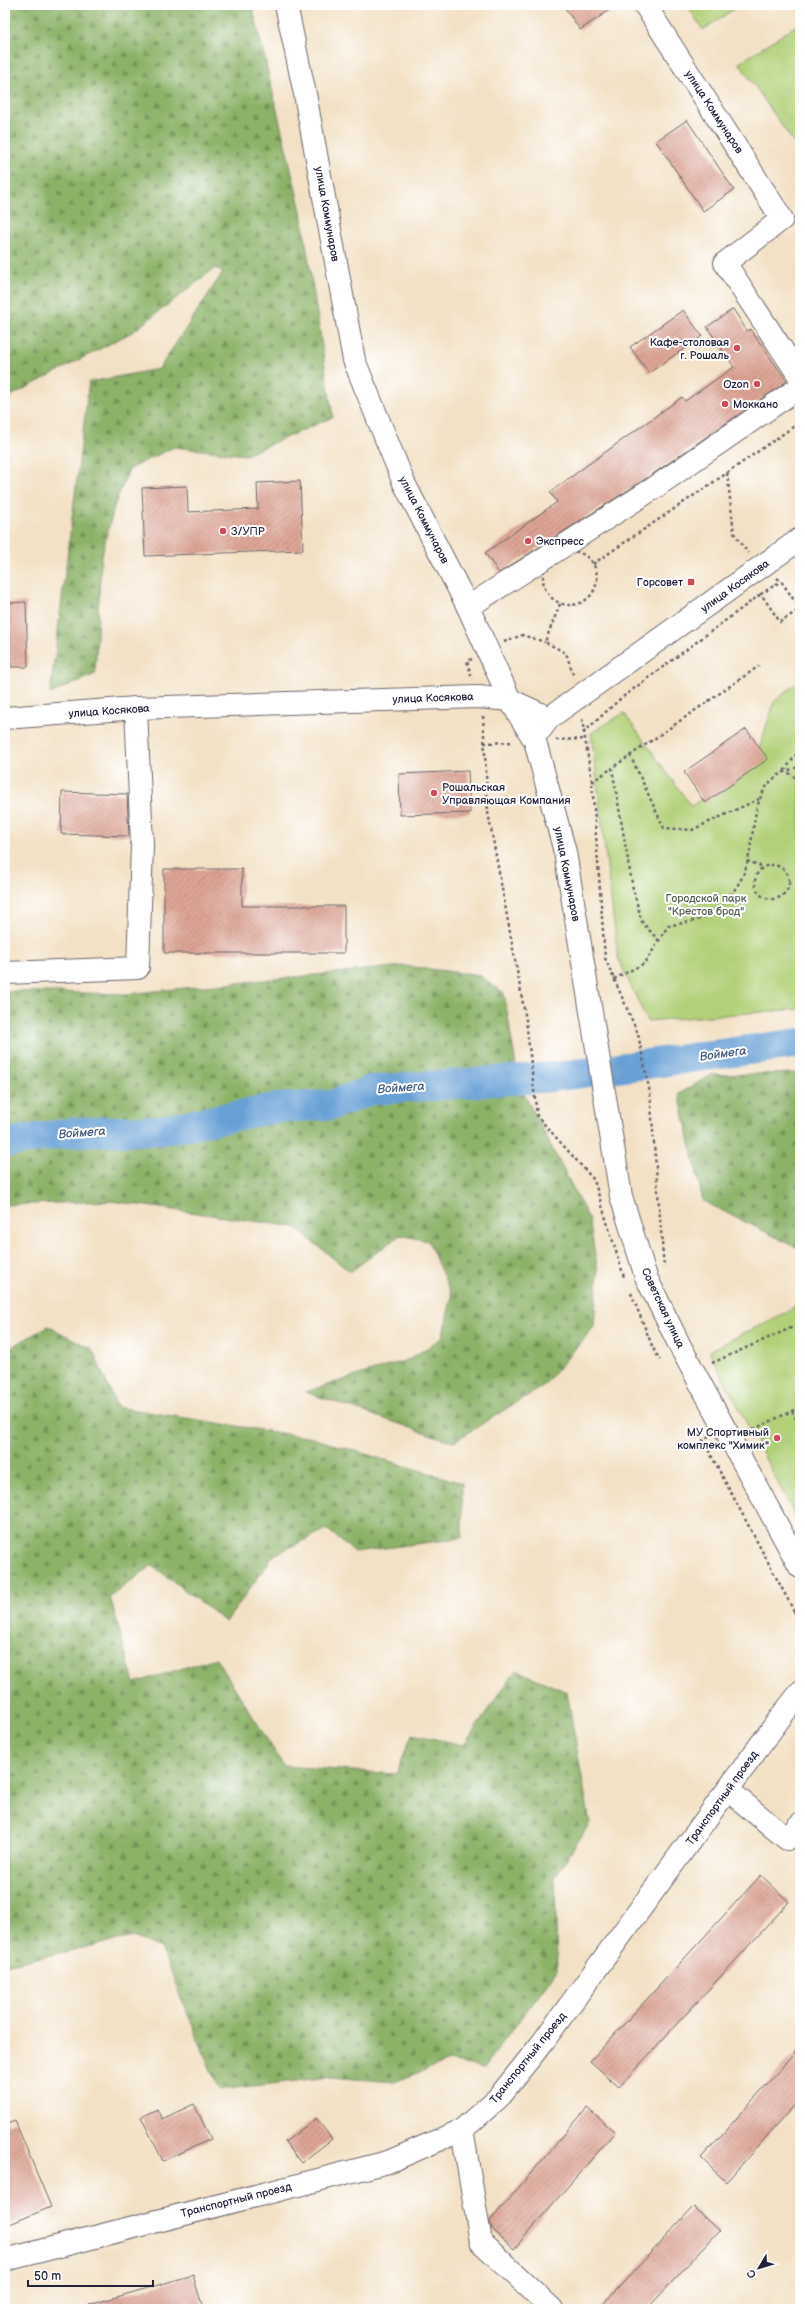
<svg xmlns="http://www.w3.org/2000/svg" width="805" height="2314" viewBox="0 0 805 2314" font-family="'Balsamiq Sans',sans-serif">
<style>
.green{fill:#b1d077;stroke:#6a7959}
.forest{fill:url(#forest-firs);stroke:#576a52}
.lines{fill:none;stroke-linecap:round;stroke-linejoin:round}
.river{stroke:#67a0d6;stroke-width:30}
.building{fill:url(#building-hatch)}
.minor-casing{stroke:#6b656b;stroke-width:24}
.path{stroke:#6b656b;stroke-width:2.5;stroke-dasharray:3 3;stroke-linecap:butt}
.minor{stroke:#fff;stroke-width:22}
.poi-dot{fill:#d1495b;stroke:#fff;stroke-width:1.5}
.labels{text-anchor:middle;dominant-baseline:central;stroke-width:4;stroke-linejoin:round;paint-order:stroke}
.street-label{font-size:11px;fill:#22223b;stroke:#fff}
.poi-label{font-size:11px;fill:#22223b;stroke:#fff;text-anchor:end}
.park-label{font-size:11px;fill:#545f50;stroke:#fff}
.water-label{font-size:12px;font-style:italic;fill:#415b81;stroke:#fff}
</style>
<defs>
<pattern id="forest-firs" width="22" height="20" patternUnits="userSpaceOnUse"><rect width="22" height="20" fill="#8cb268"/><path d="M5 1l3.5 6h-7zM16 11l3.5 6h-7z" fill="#729057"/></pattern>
<pattern id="building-hatch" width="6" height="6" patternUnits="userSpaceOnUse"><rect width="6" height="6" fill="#dea595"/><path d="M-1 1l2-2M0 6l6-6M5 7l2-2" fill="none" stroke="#b4867b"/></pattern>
</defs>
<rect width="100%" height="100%" fill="#fff"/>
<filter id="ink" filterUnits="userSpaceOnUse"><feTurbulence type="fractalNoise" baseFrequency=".025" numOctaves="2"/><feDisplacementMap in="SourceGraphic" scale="8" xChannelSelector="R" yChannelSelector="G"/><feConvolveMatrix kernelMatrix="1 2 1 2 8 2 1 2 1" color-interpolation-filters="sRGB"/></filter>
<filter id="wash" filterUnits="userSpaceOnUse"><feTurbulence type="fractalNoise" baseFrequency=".012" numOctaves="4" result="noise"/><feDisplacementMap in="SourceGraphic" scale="16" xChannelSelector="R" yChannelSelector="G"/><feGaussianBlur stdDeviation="0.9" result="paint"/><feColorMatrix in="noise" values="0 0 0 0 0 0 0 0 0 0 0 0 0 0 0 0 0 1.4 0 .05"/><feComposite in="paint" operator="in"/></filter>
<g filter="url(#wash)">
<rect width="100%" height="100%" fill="#f3e1c5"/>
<!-- green -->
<g class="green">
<path d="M687,5H740L703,30Z"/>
<path d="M800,23V152L739,63Z"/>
<path d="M800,680V1009L647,1021L618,958L591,733L624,713L691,806L754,765L774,702Z"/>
<path d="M800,1305V1525L709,1351Z"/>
</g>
<!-- forest -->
<g class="forest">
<path d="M5,5H252L301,211L333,417L246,455L174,447L129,469L115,504L101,558L95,674L50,694L89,382L159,369L223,272L215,268L134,331L5,399Z"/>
<path d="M404,966L479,975L504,993L519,1084L589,1219L598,1272L594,1327L543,1386L453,1442L305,1392L410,1359L442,1338L452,1296L428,1241L400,1235L350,1272L295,1227L111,1201L5,1205V991L126,994Z"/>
<path d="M800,1073V1249L703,1201L679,1094L711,1075Z"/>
<path d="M48,1326L92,1349L117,1407L312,1438L462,1483V1538L354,1552L327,1529L274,1555L226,1622L152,1565L110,1597L134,1683L216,1658L284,1766L396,1774L412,1734L464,1745L516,1670L567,1692L590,1823L555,1877L557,1970L484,2068L449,2061L394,2082L330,2077L219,2090L161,1948L133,1937L5,1965V1351Z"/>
</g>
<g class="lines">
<!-- river -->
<path class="river" d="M5,1143L74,1132L161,1130L276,1108L331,1105L371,1090L553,1077L800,1043"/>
</g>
<g id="blocks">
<!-- building -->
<g class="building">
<path d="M563,5H617L580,30Z"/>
<path d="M687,120L734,190L703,211L656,141Z"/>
<path d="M733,309L747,331L750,329L787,381L647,478L499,573L485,553L557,502L550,492L682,397L685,401L734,367L707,327Z"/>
<path d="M683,310L702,336L649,373L630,347Z"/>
<path d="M300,481L303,550L145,556L142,488L187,486L188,512L258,509L257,483Z"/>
<path d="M26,602L28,667H11V661L5,662L7,603Z"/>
<path d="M746,729L768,759L705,803L684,772Z"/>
<path d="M468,771L470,813L400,815L399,774Z"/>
<path d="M62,792L127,794L129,836L61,834Z"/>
<path d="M164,869H242V906H344V953H164Z"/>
<path d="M761,1875L789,1902L619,2087L590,2061Z"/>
<path d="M800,2047V2099L726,2182L701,2158Z"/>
<path d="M194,2104L211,2139L163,2161L141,2117L157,2109L162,2119Z"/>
<path d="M587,2108L615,2132L514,2249L492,2229L490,2221Z"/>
<path d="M316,2118L332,2139L301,2163L285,2142Z"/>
<path d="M15,2121L51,2207L5,2226V2125Z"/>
<path d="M693,2207L719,2231L647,2309H599Z"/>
<path d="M193,2275L203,2309H90L89,2305Z"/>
</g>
</g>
</g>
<g filter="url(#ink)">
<use href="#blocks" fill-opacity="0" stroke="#6b656b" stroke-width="1"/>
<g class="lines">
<!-- minor casing -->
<g class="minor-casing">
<g id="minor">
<path d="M286,5L305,94L354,360L404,483L468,607L510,700L535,741L565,852L621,1196L646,1277L681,1348L800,1567"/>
<path d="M645,5L782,219L725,263L800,377"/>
<path d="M468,607L654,488L800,387"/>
<path d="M5,718L136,708L478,697L510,700L549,718"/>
<path d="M541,729L549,718L800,539"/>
<path d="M5,973L138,968L142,845L136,708"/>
<path d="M728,1790L787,1839L800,1824"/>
<path d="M462,2130L481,2242L552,2309"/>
<path d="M5,2260L388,2162L462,2130L498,2098L542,2043L783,1714L800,1693"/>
</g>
</g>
<!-- path -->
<g class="path">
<path d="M727,473L793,427L800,428"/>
<circle cx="570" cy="578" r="27"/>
<path d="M593,564L727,473L734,533L748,553"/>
<path d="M777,578L781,581L800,609L780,622L761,594L781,581"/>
<path d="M560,604L545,642L566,653L574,677"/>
<path d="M504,642L522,635L545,642"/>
<path d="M472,659L467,661L472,679"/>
<path d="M483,716L488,812L526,1020L537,1116L594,1180L624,1277"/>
<path d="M582,719L592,782L605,958L638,1034L650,1093L664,1268"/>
<path d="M583,733L620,699L761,594"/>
<path d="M556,740L584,739"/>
<path d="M484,743L514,742"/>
<path d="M800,749L785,770L800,781"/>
<path d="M630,755L664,828L692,830L759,799"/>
<path d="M592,782L612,768"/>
<path d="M747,861L764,867"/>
<circle cx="772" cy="882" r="17"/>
<path d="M659,941L642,922L633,889L612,768L759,666"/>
<path d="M614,979L645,963L668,926C680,923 696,922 706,916C722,907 739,888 745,870C759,830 745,778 800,767"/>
<path d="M631,1293L653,1348L660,1360"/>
<path d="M712,1363L800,1324"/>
<path d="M792,1411L800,1427"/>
<path d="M748,1432L800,1407"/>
<path d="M709,1437L703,1440L794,1611L800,1609"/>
<path d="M794,1611L800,1623"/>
</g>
<!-- minor -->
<use href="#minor" class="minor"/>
</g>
</g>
<!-- markers -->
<g class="poi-dot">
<circle cx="737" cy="348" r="4"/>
<circle cx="757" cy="384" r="4"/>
<circle cx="725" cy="404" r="4"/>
<circle cx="223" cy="531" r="4"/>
<circle cx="528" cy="541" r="4"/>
<rect x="687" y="578" width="8" height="8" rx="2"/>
<circle cx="434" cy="793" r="4"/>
<circle cx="777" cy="1438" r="4"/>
</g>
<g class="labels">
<!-- street labels -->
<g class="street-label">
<text transform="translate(714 112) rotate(57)">улица Коммунаров</text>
<text transform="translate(327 214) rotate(80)">улица Коммунаров</text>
<text transform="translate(424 520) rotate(63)">улица Коммунаров</text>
<text transform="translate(735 586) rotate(-36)">улица Косякова</text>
<text transform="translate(433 698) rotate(-2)">улица Косякова</text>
<text transform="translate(109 711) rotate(-4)">улица Косякова</text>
<text transform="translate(567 874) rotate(79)">улица Коммунаров</text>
<text transform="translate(663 1308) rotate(65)">Советская улица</text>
<text transform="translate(722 1798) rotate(-54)">Транспортный проезд</text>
<text transform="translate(528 2058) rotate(-51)">Транспортный проезд</text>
<text transform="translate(236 2200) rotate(-14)">Транспортный проезд</text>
</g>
<!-- poi labels -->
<g class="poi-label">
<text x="729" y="342">Кафе-столовая<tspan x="729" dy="13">г. Рошаль</tspan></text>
<text x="749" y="384">Ozon</text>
<text x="733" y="404" text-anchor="start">Моккано</text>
<text x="231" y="531" text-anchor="start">З/УПР</text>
<text x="536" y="541" text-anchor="start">Экспресс</text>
<text x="683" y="582">Горсовет</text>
<text x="442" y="787" text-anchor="start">Рошальская<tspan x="442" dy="13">Управляющая Компания</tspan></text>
<text x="769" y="1432">МУ Спортивный<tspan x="769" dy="13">комплекс "Химик"</tspan></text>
</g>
<!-- park labels -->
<g class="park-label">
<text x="706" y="898">Городской парк<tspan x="706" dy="13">"Крестов брод"</tspan></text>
</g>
<!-- water labels -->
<g class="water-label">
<text transform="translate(723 1054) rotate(-8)">Воймега</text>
<text transform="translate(401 1088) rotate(-4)">Воймега</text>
<text transform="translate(82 1133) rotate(-4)">Воймега</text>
</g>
</g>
<!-- margin -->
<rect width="805" height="2314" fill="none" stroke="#fff" stroke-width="20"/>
<!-- north arrow -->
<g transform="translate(759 2268) rotate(232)" stroke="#ffffff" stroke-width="3" paint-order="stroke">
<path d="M0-3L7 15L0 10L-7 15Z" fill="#22223b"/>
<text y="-6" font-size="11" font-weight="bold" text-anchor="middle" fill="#22223b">С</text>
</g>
<!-- scale -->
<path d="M28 2280v6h125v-6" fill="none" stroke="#22223b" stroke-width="2"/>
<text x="34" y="2280" font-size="12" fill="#22223b" stroke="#ffffff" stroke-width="3" paint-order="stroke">50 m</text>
</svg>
